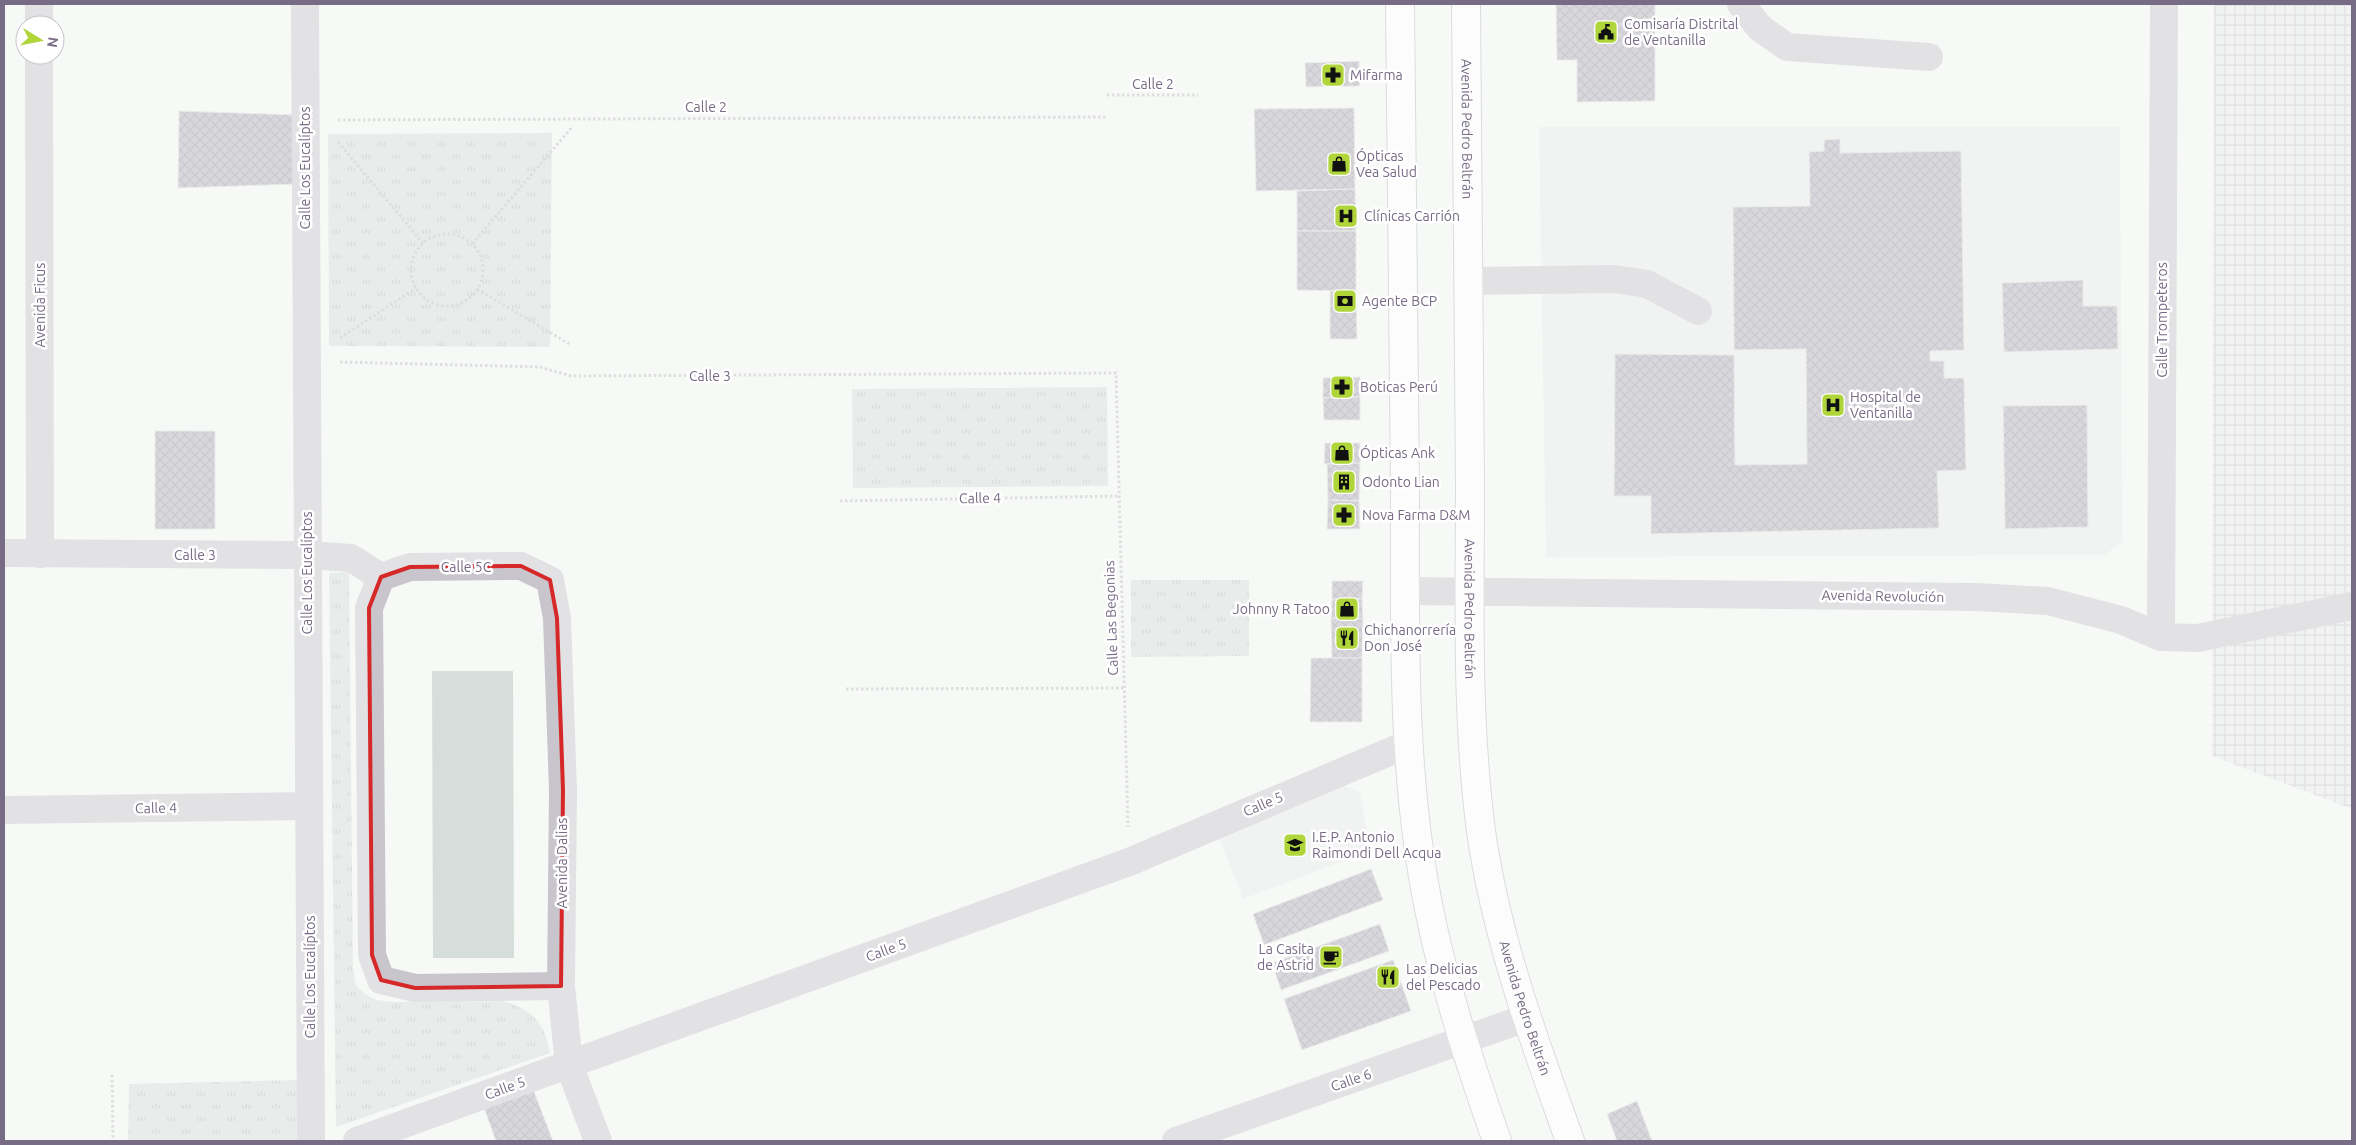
<svg xmlns="http://www.w3.org/2000/svg" width="2356" height="1145" viewBox="0 0 2356 1145" font-family="Ubuntu,sans-serif">
<style>
.built{fill:#e9eaea}
.industrial{fill:url(#industrial-grid)}
.green{fill:#d6dedb}
.park{fill:url(#park-tufts)}
.building{fill:url(#building-cross-hatch);stroke:#d9dbd9}
.lines{fill:none;stroke-linecap:round;stroke-linejoin:round}
.major-casing{stroke:#bab7be;stroke-width:30}
.path{stroke:#bfbdc2;stroke-width:3;stroke-dasharray:2.5 2.5;stroke-linecap:butt}
.minor{stroke:#c8c5cc;stroke-width:28}
.major{stroke:#fff;stroke-width:28}
.marked{fill:none;stroke:#d62828;stroke-width:4;stroke-linejoin:round}
.labels{text-anchor:middle;dominant-baseline:central;stroke-width:5;stroke-linejoin:round;paint-order:stroke}
.poi-label{font-size:14px;fill:#776b85;stroke:#fff;text-anchor:start}
.street-label{font-size:14px;fill:#776b85;stroke:#fff}
</style>
<defs>
<pattern id="industrial-grid" width="8" height="8" patternUnits="userSpaceOnUse" patternTransform="scale(1.25)"><rect width="8" height="8" fill="#e9eaea"/><path d="M0 4h8M4 0v8" fill="none" stroke="#c2c2c3"/></pattern>
<pattern id="park-tufts" width="24" height="20" patternUnits="userSpaceOnUse" patternTransform="scale(1.25)"><rect width="24" height="20" fill="#d6dedb"/><path d="M3 7l-1-3M5 7V3M7 7l1-3M15 17l-1-3M17 17v-4M19 17l1-3" fill="none" stroke="#b2b8b7"/></pattern>
<pattern id="building-cross-hatch" width="8" height="8" patternUnits="userSpaceOnUse" patternTransform="scale(1.25)"><rect width="8" height="8" fill="#b3aeba"/><path d="M0 0l8 8M0 8l8-8" fill="none" stroke="#96929d"/></pattern>
</defs>
<rect width="100%" height="100%" fill="#f7f9f7"/>
<!-- built -->
<g class="built">
<path d="M1539,127H2120L2122,542L2105,555L1546,557Z"/>
<path d="M1344,786L1360,792L1370,851L1243,899L1219,838Z"/>
</g>
<!-- industrial -->
<path class="industrial" d="M2214,4H2352V809L2212,756Z"/>
<!-- green -->
<path class="green" d="M432,671H513L514,958H433Z"/>
<!-- park -->
<g class="park">
<path d="M552,133L550,347L329,346L328,134Z"/>
<path d="M1107,387L1108,486L853,488L852,389Z"/>
<path d="M349,572L353,968L356,986L365,994L376,1000L395,1002L503,1001C534,1010 544,1022 550,1053L336,1127L329,573Z"/>
<path d="M1131,580H1249V656L1131,657Z"/>
<path d="M299,1080L300,1141H128L129,1084Z"/>
</g>
<!-- building -->
<g class="building">
<path d="M1556,4H1655V101L1577,102V60H1557Z"/>
<path d="M1359,61L1360,86L1306,87L1305,63Z"/>
<path d="M1354,108L1355,189L1256,191L1254,109Z"/>
<path d="M179,111L298,115L297,184L178,188Z"/>
<path d="M1840,139V153L1961,151L1964,350L1930,351V361H1944V378H1964L1966,470L1937,471L1939,528L1651,534V496H1614L1615,354L1734,355L1735,465L1807,464L1806,349L1734,350L1733,207L1810,206L1809,152L1824,151V140Z"/>
<path d="M1355,189L1356,231H1297V191Z"/>
<path d="M1297,231H1356V291L1297,290Z"/>
<path d="M2083,280V306H2117L2118,349L2004,352L2002,283Z"/>
<path d="M1330,291H1356L1357,339H1330Z"/>
<path d="M1360,377V397L1323,398V378Z"/>
<path d="M1360,397V420H1324L1323,398Z"/>
<path d="M2087,405L2088,527L2005,529L2003,406Z"/>
<rect x="155" y="431" width="60" height="98"/>
<path d="M1325,443H1360V463L1324,464Z"/>
<path d="M1360,463L1359,501L1328,500L1327,464Z"/>
<path d="M1328,500L1359,501L1360,529H1327Z"/>
<path d="M1332,581H1363L1362,599H1332Z"/>
<path d="M1332,599H1362L1363,619L1331,618Z"/>
<path d="M1331,618L1363,619L1362,658H1332Z"/>
<path d="M1311,658H1362V722H1310Z"/>
<path d="M1371,869L1383,900L1264,945L1253,914Z"/>
<path d="M1380,924L1389,951L1281,990L1272,963Z"/>
<path d="M1393,960L1411,1011L1302,1050L1284,999Z"/>
<path d="M533,1089L553,1141H496L484,1108Z"/>
<path d="M1637,1101L1652,1141H1617L1607,1114Z"/>
</g>
<g class="lines">
<!-- major casing -->
<g class="major-casing">
<g id="major">
<path d="M1400,4C1403,165 1404,327 1405,489C1405,629 1401,771 1429,909C1445,989 1470,1064 1497,1141"/>
<path id="s1" d="M1466,4C1467,164 1469,324 1470,484C1470,599 1466,716 1481,831C1496,938 1534,1040 1570,1141"/>
</g>
</g>
<!-- path -->
<g class="path">
<path d="M1107,95H1198"/>
<path d="M338,120L1108,117"/>
<path d="M338,142L423,243"/>
<circle cx="447" cy="270" r="36"/>
<path d="M472,244L573,126"/>
<path d="M477,289L571,345"/>
<path d="M340,338L416,288"/>
<path d="M340,362L540,367L571,376L1116,373L1128,827"/>
<path d="M840,501L1119,496"/>
<path d="M846,689L1125,688"/>
<path d="M112,1075L113,1141"/>
</g>
<!-- minor -->
<g class="minor">
<path d="M39,4V25"/>
<path d="M305,4L311,1141"/>
<path d="M1741,4L1760,28L1787,47L1929,57"/>
<path d="M39,55L40,554"/>
<path d="M1468,281L1615,279L1647,284L1698,311"/>
<path d="M4,553L307,555L351,558L381,577"/>
<path d="M381,577L410,567L521,566L550,580L557,618L563,790L561,986L569,1065L598,1141"/>
<path d="M381,577L369,608L372,955L381,980L415,988L561,986"/>
<path d="M1405,591L1976,597L2048,601L2121,620L2161,637L2198,638L2352,606"/>
<path d="M2161,637L2164,4"/>
<path d="M4,810L309,806"/>
<path d="M357,1141L1129,862L1408,744"/>
<path d="M1176,1141L1526,1018"/>
</g>
<!-- major -->
<use href="#major" class="major"/>
</g>
<!-- marked area -->
<path d="M0 0H2356V1145H0ZM521,566L550,580L557,618L563,790L561,986L415,988L381,980L372,955L369,608L381,577L410,567Z" fill="#f7f9f7" fill-opacity=".55" fill-rule="evenodd"/>
<path class="marked" d="M521,566L550,580L557,618L563,790L561,986L415,988L381,980L372,955L369,608L381,577L410,567Z"/>
<!-- icons -->
<defs>
<g id="civic-square" transform="scale(1.25)"><rect x="-9" y="-9" width="18" height="18" rx="4" fill="#afd53b" stroke="#fff"/><path d="M-.6-6.5H3V-4.5H.6V-3L4-1V1h2V6H-6V1h2V-1L-.6-3ZM-1.2 2.5V6h2.4V2.5Z" fill="#111"/></g>
<g id="pharmacy-square" transform="scale(1.25)"><rect x="-9" y="-9" width="18" height="18" rx="4" fill="#afd53b" stroke="#fff"/><path d="M-2-6h4v4h4v4h-4v4h-4v-4h-4v-4h4Z" fill="#111"/></g>
<g id="shop-square" transform="scale(1.25)"><rect x="-9" y="-9" width="18" height="18" rx="4" fill="#afd53b" stroke="#fff"/><path d="M-5-2.5h2.3a2.7 3.5 0 0 1 5.4 0H5L5.5 6h-11ZM-1.5-2.5h3a1.5 2.3 0 0 0-3 0Z" fill="#111"/></g>
<g id="hospital-square" transform="scale(1.25)"><rect x="-9" y="-9" width="18" height="18" rx="4" fill="#afd53b" stroke="#fff"/><path d="M-5-5h3v3.5h4V-5h3V5h-3V1.5h-4V5h-3Z" fill="#111"/></g>
<g id="bank-square" transform="scale(1.25)"><rect x="-9" y="-9" width="18" height="18" rx="4" fill="#afd53b" stroke="#fff"/><path d="M-6-4H6V4H-6ZM0-2.3a2.3 2.3 0 1 0 0 4.6a2.3 2.3 0 1 0 0-4.6Z" fill="#111"/></g>
<g id="building-square" transform="scale(1.25)"><rect x="-9" y="-9" width="18" height="18" rx="4" fill="#afd53b" stroke="#fff"/><path d="M-4-6H4V6H1V3H-1V6H-4ZM-2.5-4.3h1.7v1.8h-1.7ZM.8-4.3h1.7v1.8H.8ZM-2.5-1h1.7V.8h-1.7ZM.8-1h1.7V.8H.8Z" fill="#111"/></g>
<g id="restaurant-square" transform="scale(1.25)"><rect x="-9" y="-9" width="18" height="18" rx="4" fill="#afd53b" stroke="#fff"/><path d="M-5-6h1v4h1v-4h1v4h1v-4h1v5L-1.5 .5V6h-2V.5L-5-1ZM5-6V6H3V1.5H1.5Q1.5-4 5-6Z" fill="#111"/></g>
<g id="school-square" transform="scale(1.25)"><rect x="-9" y="-9" width="18" height="18" rx="4" fill="#afd53b" stroke="#fff"/><path d="M0-5L7-2L0 1L-7-2ZM-4 1L0 2.5L4 1V4Q0 6-4 4Z" fill="#111"/></g>
<g id="cafe-square" transform="scale(1.25)"><rect x="-9" y="-9" width="18" height="18" rx="4" fill="#afd53b" stroke="#fff"/><path d="M-5.5-4.5H6V0H3Q3 3.5 0 3.5H-2.5Q-5.5 3.5-5.5 0ZM3-3.2v2h1.7v-2ZM-6 4.5H4V6H-6Z" fill="#111"/></g>
</defs>
<g fill-rule="evenodd">
<use href="#civic-square" x="1606" y="32"/>
<use href="#pharmacy-square" x="1333" y="75"/>
<use href="#shop-square" x="1339" y="164"/>
<use href="#hospital-square" x="1346" y="216"/>
<use href="#bank-square" x="1345" y="301"/>
<use href="#pharmacy-square" x="1342" y="387"/>
<use href="#hospital-square" x="1833" y="405"/>
<use href="#shop-square" x="1342" y="453"/>
<use href="#building-square" x="1344" y="482"/>
<use href="#pharmacy-square" x="1344" y="515"/>
<use href="#shop-square" x="1347" y="609"/>
<use href="#restaurant-square" x="1347" y="638"/>
<use href="#school-square" x="1295" y="845"/>
<use href="#cafe-square" x="1331" y="957"/>
<use href="#restaurant-square" x="1388" y="977"/>
</g>
<g class="labels">
<!-- poi labels -->
<g class="poi-label">
<text x="1624" y="24">Comisaría Distrital<tspan x="1624" dy="16">de Ventanilla</tspan></text>
<text x="1350" y="75">Mifarma</text>
<text x="1356" y="156">Ópticas<tspan x="1356" dy="16">Vea Salud</tspan></text>
<text x="1364" y="216">Clínicas Carrión</text>
<text x="1362" y="301">Agente BCP</text>
<text x="1360" y="387">Boticas Perú</text>
<text x="1850" y="397">Hospital de<tspan x="1850" dy="16">Ventanilla</tspan></text>
<text x="1360" y="453">Ópticas Ank</text>
<text x="1362" y="482">Odonto Lian</text>
<text x="1362" y="515">Nova Farma D&amp;M</text>
<text x="1330" y="609" text-anchor="end">Johnny R Tatoo</text>
<text x="1364" y="630">Chichanorrería<tspan x="1364" dy="16">Don José</tspan></text>
<text x="1312" y="837">I.E.P. Antonio<tspan x="1312" dy="16">Raimondi Dell Acqua</tspan></text>
<text x="1314" y="949" text-anchor="end">La Casita<tspan x="1314" dy="16">de Astrid</tspan></text>
<text x="1406" y="969">Las Delicias<tspan x="1406" dy="16">del Pescado</tspan></text>
</g>
<!-- street labels -->
<g class="street-label">
<text x="1153" y="84">Calle 2</text>
<text x="706" y="107">Calle 2</text>
<text stroke="none"><textPath href="#s1" startOffset="125">Avenida Pedro Beltrán</textPath></text>
<text transform="translate(305 168) rotate(-90)">Calle Los Eucalíptos</text>
<text transform="translate(40 305) rotate(-90)">Avenida Ficus</text>
<text transform="translate(2162 320) rotate(-90)">Calle Trompeteros</text>
<text x="710" y="376">Calle 3</text>
<text transform="translate(980 498) rotate(-1)">Calle 4</text>
<text x="195" y="555">Calle 3</text>
<text x="466" y="567">Calle 5C</text>
<text transform="translate(307 573) rotate(-90)">Calle Los Eucalíptos</text>
<text transform="translate(1883 596) rotate(1)">Avenida Revolución</text>
<text stroke="none"><textPath href="#s1" startOffset="605">Avenida Pedro Beltrán</textPath></text>
<text transform="translate(1111 618) rotate(-92)">Calle Las Begonias</text>
<text transform="translate(1263 804) rotate(-23)">Calle 5</text>
<text transform="translate(156 808) rotate(-1)">Calle 4</text>
<text transform="translate(562 863) rotate(-90)">Avenida Dalias</text>
<text transform="translate(886 950) rotate(-20)">Calle 5</text>
<text transform="translate(310 977) rotate(-90)">Calle Los Eucalíptos</text>
<text stroke="none"><textPath href="#s1" startOffset="1010">Avenida Pedro Beltrán</textPath></text>
<text transform="translate(1351 1080) rotate(-19)">Calle 6</text>
<text transform="translate(505 1088) rotate(-20)">Calle 5</text>
</g>
</g>
<!-- border -->
<rect width="2356" height="1145" fill="none" stroke="#776b85" stroke-width="10"/>
<!-- north arrow -->
<g transform="translate(40 40) rotate(100)"><circle r="24" fill="#ffffff" stroke="#c9c4ce"/>
<path d="M0-4L9 19L0 12L-9 19Z" fill="#afd53b"/>
<text y="-8" font-size="14" font-weight="bold" text-anchor="middle" fill="#776b85">N</text>
</g>
</svg>
